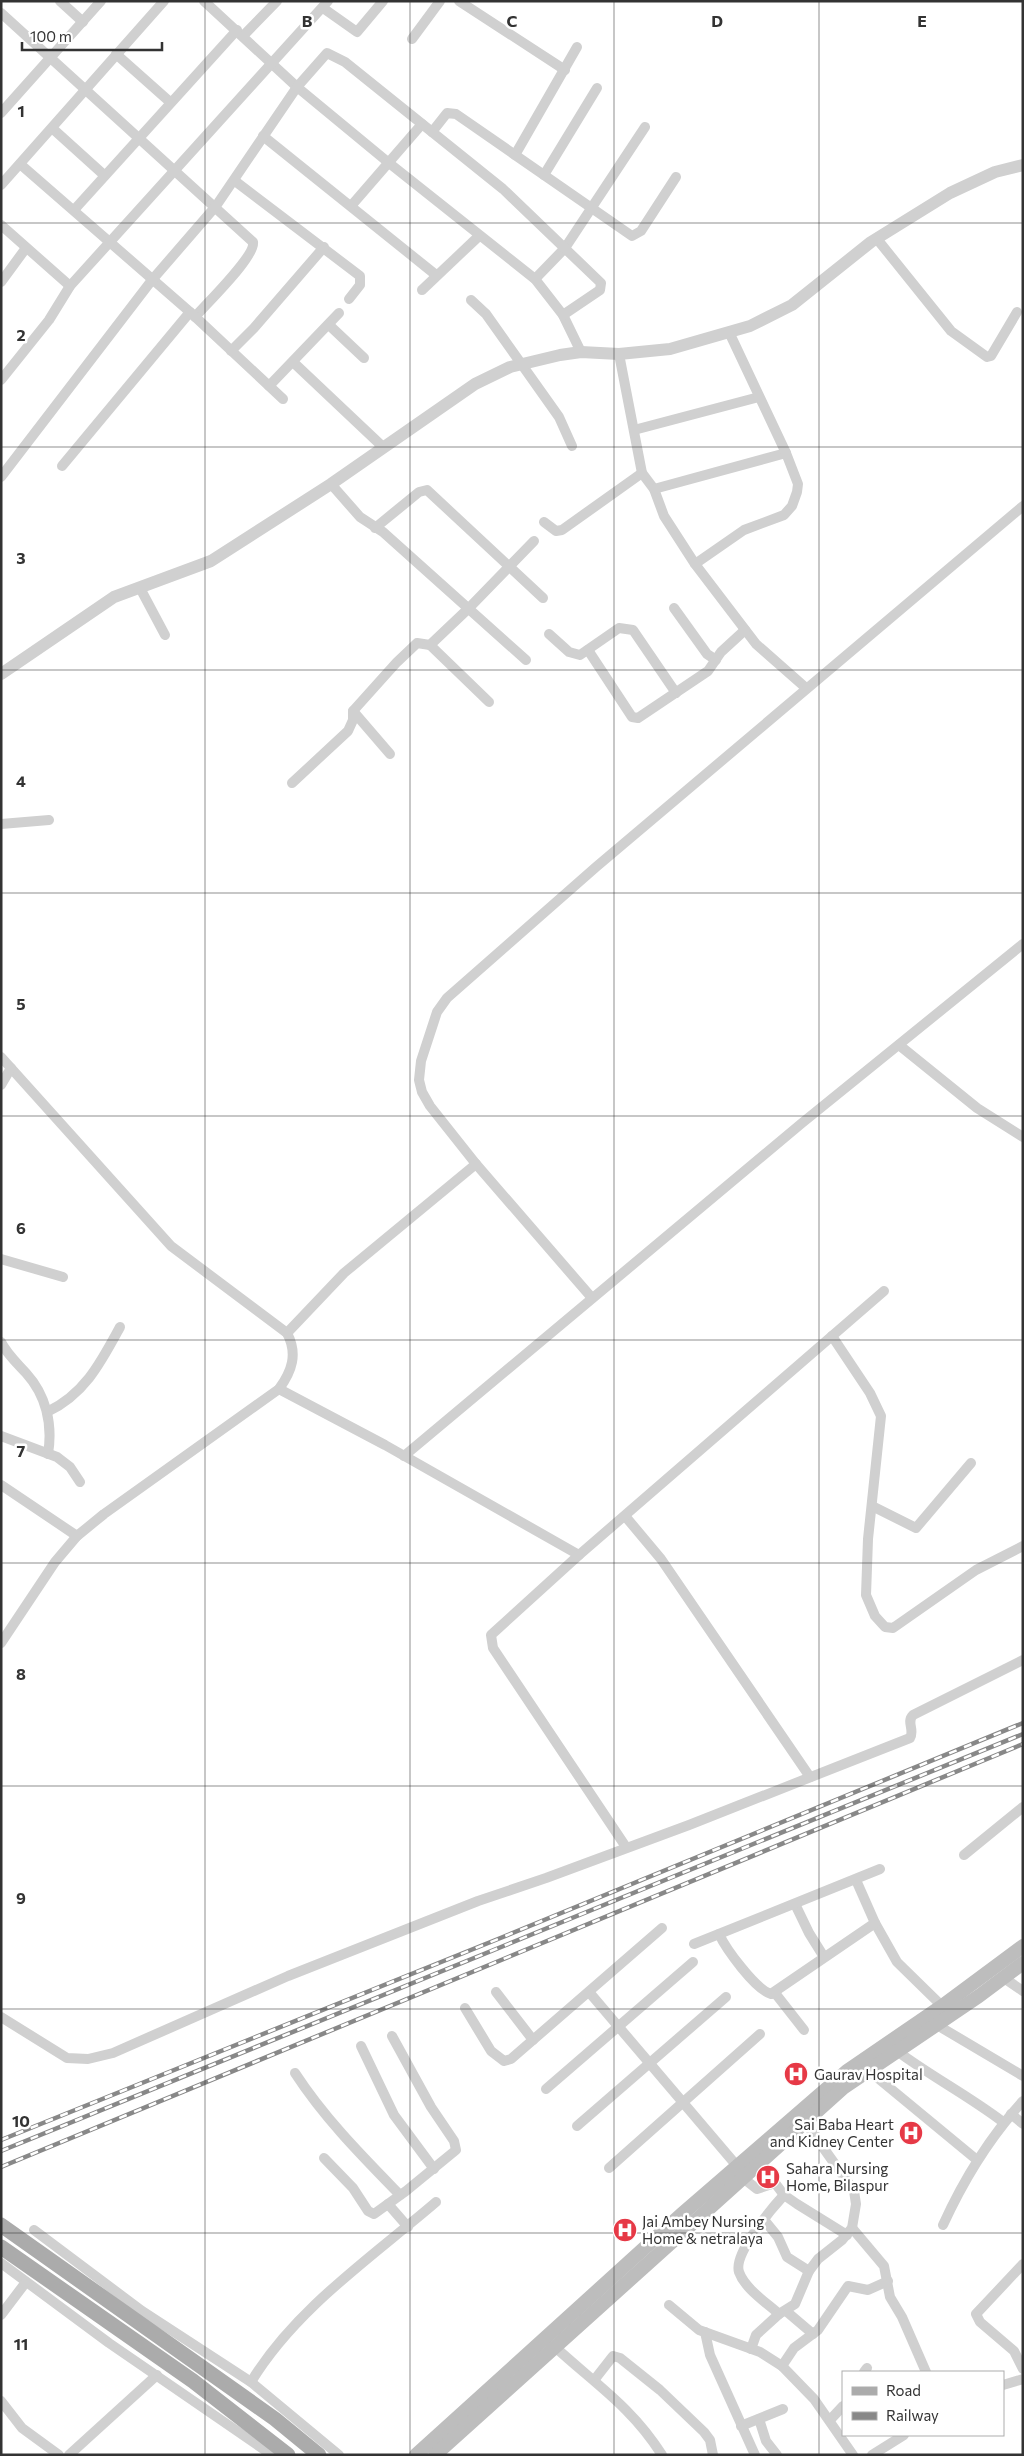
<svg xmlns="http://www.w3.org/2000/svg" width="1024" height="2456" viewBox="0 0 1024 2456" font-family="Commissioner,sans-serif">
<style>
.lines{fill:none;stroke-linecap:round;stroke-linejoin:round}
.minor{stroke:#d0d0d0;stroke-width:10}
.tertiary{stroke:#d0d0d0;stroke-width:12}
.secondary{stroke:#bdbdbd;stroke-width:14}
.primary{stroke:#ababab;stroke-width:15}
.rail-casing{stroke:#888;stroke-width:4.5}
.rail{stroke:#fff;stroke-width:2.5;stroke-dasharray:8;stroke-linecap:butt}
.grid{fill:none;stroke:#333;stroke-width:1;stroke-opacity:0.55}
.labels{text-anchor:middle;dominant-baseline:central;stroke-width:5;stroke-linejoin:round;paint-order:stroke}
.poi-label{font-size:15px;fill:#333;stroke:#fff;text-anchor:start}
.grid-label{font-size:16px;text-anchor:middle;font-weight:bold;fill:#333;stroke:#fff;stroke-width:5;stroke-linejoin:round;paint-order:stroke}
</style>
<rect width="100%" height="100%" fill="#fff"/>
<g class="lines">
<!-- minor -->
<g class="minor">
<path d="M60,1L83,22"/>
<path d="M204,1L297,87L389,163L535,279L563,315L581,352"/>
<path d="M459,1L565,70"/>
<path d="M323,8L357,32L383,1"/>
<path d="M1,13L253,242C256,256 206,304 195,317"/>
<path d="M243,36L277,1"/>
<path d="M412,39L440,1"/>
<path d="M116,54L170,102"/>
<path d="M1,113L101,1"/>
<path d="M52,128L104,175"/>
<path d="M432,132L447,113L456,114L632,236L641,231L676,177"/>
<path d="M263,136L436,275"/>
<path d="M515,155L577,47"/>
<path d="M20,164L190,312L283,399"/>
<path d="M544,175L597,88"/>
<path d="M235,181L360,276V285L349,299"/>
<path d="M1,185L164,1"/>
<path d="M351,206L422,124"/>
<path d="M74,210L237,30"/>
<path d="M1,225L70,286"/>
<path d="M877,239L951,331L987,357L991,356L1017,312"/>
<path d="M535,279L565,248L645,127"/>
<path d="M1,282L26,248"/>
<path d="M422,290L479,236"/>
<path d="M471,300L486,314L559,417L572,446"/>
<path d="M329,325L364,358"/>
<path d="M231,351L254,328L324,247"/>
<path d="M619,354L642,473L654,489L664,516L695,564L756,644L806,688"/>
<path d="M293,362L383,447"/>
<path d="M1,380L49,320L70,286L328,1"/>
<path d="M269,386L339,313"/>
<path d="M634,430L759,397"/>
<path d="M62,466L190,312"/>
<path d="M1,477L152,280L216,206L297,87L327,53L345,62L503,189L601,283L600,290L563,315"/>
<path d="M331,484L360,517L383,532L526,660"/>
<path d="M654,489L786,453"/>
<path d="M544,522L556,531L562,530L642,473"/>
<path d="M375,528L419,492L427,490L543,598"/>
<path d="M695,564L744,530L784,515L792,506L797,492L798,484L786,453L729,332"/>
<path d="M140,588L165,635"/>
<path d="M674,608L707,654L716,660"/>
<path d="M549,634L569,652L580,655L619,628L633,630L676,693"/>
<path d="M430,645L489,702"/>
<path d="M588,650L632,717L638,718L708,671L721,652L745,630"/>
<path d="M353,711L390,754"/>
<path d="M292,783L348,731L353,720V711L397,662L417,643L430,645L469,608L534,541"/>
<path d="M1,824L49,820"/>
<path d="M899,1045L977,1108L1023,1137"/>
<path d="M1,1057L171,1246L287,1333C298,1354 292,1371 279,1389L104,1514L77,1536L55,1562L1,1643"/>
<path d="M1,1085L11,1068"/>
<path d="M1,1259L63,1277"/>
<path d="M592,1298L476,1164L430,1106L422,1092L419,1080L421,1061L437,1012L447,998L596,867L1023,506"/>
<path d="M287,1333L344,1273L476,1164"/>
<path d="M832,1336L870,1393L881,1416L868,1539L866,1595L875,1616L885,1627L893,1628L976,1570L1023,1546"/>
<path d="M1,1342C7,1354 16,1362 26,1373C46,1395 53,1424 48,1454"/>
<path d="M279,1389L385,1445L579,1555"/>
<path d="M47,1412C85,1394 101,1362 120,1327"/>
<path d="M1,1436L57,1457L70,1467L80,1482"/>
<path d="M404,1456L802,1123L1023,944"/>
<path d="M1,1485L77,1536"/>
<path d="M872,1506L916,1528L971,1463"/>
<path d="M625,1516L661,1559L810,1777"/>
<path d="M626,1847L493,1648L491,1635L579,1555L884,1291"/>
<path d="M964,1855L1023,1807"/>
<path d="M856,1880L875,1923L897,1962L942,2006"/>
<path d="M795,1904L809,1933L824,1957"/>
<path d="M719,1934C726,1949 755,1989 771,1994L875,1923"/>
<path d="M694,1944L880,1869"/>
<path d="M1004,1978L1023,1991"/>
<path d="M496,1992L533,2040"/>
<path d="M589,1992L737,2166"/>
<path d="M775,1993L804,2030"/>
<path d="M465,2008L491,2051L504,2061L511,2059L662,1928"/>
<path d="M1,2017L67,2058L88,2059L113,2053L288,1976L478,1901L546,1878L689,1825L910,1738C915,1730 906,1722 913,1715L1023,1660"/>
<path d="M937,2025L1023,2076"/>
<path d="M361,2046L394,2115L434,2169"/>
<path d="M897,2051C932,2077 969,2096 1003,2122"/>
<path d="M868,2070L977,2160"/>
<path d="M295,2073C325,2119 363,2157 400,2195"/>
<path d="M546,2089L693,1962"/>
<path d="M1011,2114L1023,2124"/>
<path d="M577,2126L726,1997"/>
<path d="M324,2158L353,2188L368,2211L374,2214L406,2191L456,2150L454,2141L431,2107L392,2036"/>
<path d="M609,2168L760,2034"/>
<path d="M743,2178L757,2189L775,2183L784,2195L797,2204L847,2235"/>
<path d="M388,2204L408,2227"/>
<path d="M765,2221L778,2237L787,2257L809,2271"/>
<path d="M943,2225C964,2179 989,2138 1023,2101"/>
<path d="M852,2228L884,2266L890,2297L902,2317L926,2372"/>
<path d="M34,2230L142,2311L251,2382L339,2455"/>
<path d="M1,2263L109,2343L272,2455"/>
<path d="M1023,2264L976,2314L980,2322L1014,2351L1023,2369"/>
<path d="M669,2305L699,2330L760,2352L782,2366L814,2399L853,2455"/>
<path d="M786,2311L813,2334"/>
<path d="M779,2314C767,2303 745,2289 739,2272C733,2254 772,2208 784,2195"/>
<path d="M1,2315L26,2282"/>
<path d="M705,2332L710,2355L755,2455"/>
<path d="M554,2346C594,2383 632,2407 662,2455"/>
<path d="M751,2349L756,2335L779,2314L795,2304L809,2271L818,2259L842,2240L852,2228L856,2204L854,2191L805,2122"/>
<path d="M782,2366L794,2348L818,2330L848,2286L868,2290L888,2281"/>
<path d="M864,2372L867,2368"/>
<path d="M595,2379L613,2356L620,2358L660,2390L704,2432L710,2440L713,2455"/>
<path d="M251,2382C295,2309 372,2257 436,2202"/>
<path d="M1003,2385L1023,2379"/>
<path d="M1,2401L22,2428L59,2455"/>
<path d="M759,2419L766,2441L777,2455"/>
<path d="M830,2420L843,2406"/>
<path d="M741,2426L783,2409"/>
<path d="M69,2455L157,2375"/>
<path d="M872,2455L904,2435"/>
</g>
<!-- tertiary -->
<path class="tertiary" d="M1,674L114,597L211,561L331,484L475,384L510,367L560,355L581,352L619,354L670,349L750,326L792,305L871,242L950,193L995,172L1023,165"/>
<!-- secondary -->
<g class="secondary">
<path d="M416,2455L682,2214L847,2071L942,2006L1023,1946"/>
<path d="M435,2455L843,2088L979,1996L1023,1963"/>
</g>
<!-- primary -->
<g class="primary">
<path d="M1,2225L275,2419L319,2455"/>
<path d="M1,2247L193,2381L288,2455"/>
</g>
<!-- rail casing -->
<g class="rail-casing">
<g id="rail">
<path d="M1,2140L498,1939L1023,1723"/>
<path d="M1,2151L1023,1734"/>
<path d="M1,2167L1023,1744"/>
</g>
</g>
<!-- rail -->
<use href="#rail" class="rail"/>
</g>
<!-- grid -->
<path class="grid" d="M205,1V2455M410,1V2455M614,1V2455M819,1V2455M1,223H1023M1,447H1023M1,670H1023M1,893H1023M1,1116H1023M1,1340H1023M1,1563H1023M1,1786H1023M1,2009H1023M1,2233H1023"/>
<!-- icons -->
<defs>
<g id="hospital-disc" transform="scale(1.25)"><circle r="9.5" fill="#e63946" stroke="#fff"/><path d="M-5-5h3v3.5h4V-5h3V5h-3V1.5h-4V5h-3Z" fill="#fff"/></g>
</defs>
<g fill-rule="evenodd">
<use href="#hospital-disc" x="796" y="2074"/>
<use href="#hospital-disc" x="911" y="2133"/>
<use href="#hospital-disc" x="768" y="2177"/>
<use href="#hospital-disc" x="625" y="2230"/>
</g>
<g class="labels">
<!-- poi labels -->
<g class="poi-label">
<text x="814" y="2074">Gaurav Hospital</text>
<text x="894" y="2124" text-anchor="end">Sai Baba Heart<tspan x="894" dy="17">and Kidney Center</tspan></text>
<text x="786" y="2168">Sahara Nursing<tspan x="786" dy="17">Home, Bilaspur</tspan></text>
<text x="642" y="2221">Jai Ambey Nursing<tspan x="642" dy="17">Home &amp; netralaya</tspan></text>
</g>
</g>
<g class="grid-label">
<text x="307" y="27">B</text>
<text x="512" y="27">C</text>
<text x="717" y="27">D</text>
<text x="922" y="27">E</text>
<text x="21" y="117">1</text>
<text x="21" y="341">2</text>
<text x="21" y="564">3</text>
<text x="21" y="787">4</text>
<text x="21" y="1010">5</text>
<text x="21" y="1234">6</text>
<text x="21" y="1457">7</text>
<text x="21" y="1680">8</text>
<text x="21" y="1904">9</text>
<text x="21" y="2127">10</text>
<text x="21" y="2350">11</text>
</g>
<!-- border -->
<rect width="1024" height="2456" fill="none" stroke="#333333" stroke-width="5"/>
<!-- legend -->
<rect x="842" y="2371" width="162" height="65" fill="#ffffff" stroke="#adadad"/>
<rect x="852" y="2387" width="25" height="8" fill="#ababab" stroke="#adadad"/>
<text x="886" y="2396" font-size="15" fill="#333333">Road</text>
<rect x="852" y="2412" width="25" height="8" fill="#888888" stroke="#adadad"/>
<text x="886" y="2421" font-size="15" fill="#333333">Railway</text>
<!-- scale -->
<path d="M22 42v8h140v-8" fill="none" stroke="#333333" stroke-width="2.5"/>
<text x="30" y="42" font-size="15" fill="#333333" stroke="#ffffff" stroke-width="4" paint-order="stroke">100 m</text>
</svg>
